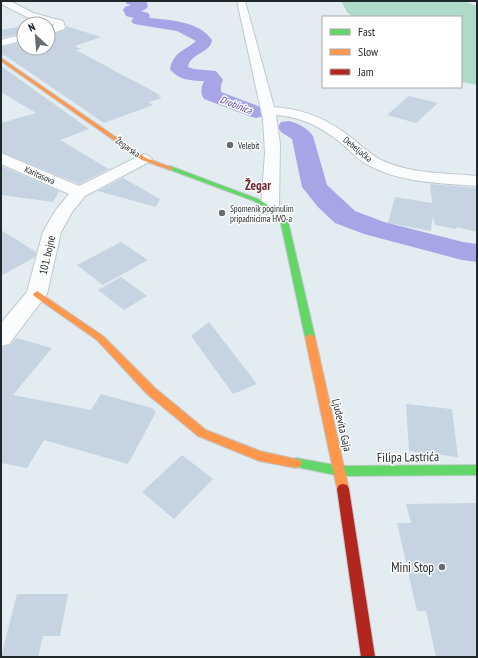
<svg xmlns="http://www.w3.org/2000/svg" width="478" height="658" viewBox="0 0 478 658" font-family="'PT Sans Narrow',sans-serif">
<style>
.green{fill:#afdaca}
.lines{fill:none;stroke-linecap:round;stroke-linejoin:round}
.canal{fill:#a7a5e5;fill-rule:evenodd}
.building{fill:#c6d4e2}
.street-casing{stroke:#c1c9cd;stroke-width:2}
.fast-casing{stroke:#c1c9cd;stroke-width:2}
.slow-casing{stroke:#c1c9cd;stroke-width:2}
.jam-casing{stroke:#c1c9cd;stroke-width:2}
.street{fill:#fbfcfd;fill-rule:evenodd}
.fast{fill:#63d668;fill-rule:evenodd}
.slow{fill:#ff974d;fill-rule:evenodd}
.jam{fill:#b3261e;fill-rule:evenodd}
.poi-dot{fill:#656d70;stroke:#fff;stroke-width:1.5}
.labels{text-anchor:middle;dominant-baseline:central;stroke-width:3;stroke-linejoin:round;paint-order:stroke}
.far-poi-label{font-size:9px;fill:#21282b;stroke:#fff;text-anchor:start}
.far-street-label{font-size:9px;fill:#21282b;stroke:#fff}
.far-water-label{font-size:10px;font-style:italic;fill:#5241a8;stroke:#fff}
.street-label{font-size:11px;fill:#21282b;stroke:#fff}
.far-district-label{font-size:13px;font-weight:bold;fill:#712a31;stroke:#fff}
.near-street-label{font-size:13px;fill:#21282b;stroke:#fff}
.near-poi-label{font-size:13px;fill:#21282b;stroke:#fff;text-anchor:end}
</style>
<rect width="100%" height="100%" fill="#e2ecf1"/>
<!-- green -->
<path class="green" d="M341,1H464L477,6V85L462,82L461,79V17H353L347,12Z"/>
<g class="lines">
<!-- canal -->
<g class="canal">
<path d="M125,1H146L148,6L146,9L141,11L148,13L150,16L149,18C170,20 199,21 212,40C210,54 191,52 188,67L194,69L216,71L223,80L221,85V92L263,108L266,112L263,116L256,118L249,116L204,99C200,93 201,87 204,81C192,81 178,80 170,69C174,51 185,51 196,41L177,31L134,24L131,21L134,18L126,16L123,10L125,7L131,5L127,4Z"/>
<path d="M289,121C298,123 307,128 313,136L327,185L355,211L384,222L463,242L477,244V262L462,260L364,234L335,223L318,207L302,187L292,139L281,132L278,127L281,122Z"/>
</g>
</g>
<!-- building -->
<g class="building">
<path d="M24,26V33L1,38V30Z"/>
<path d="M66,26L101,37L75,46L81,49L76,50L160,95L158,96L162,98L149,102L153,105L104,123L6,56L1,55V47L24,42V48H48V36L65,30Z"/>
<path d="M1,66L89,129L60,140L109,169L79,184L1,152V123L36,113L1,92Z"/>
<path d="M409,96L438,103L416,123L387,115Z"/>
<path d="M1,166L59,191L53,202L1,195Z"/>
<path d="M123,178L160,199L156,207L98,191Z"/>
<path d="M430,184L477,188V232L457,227L456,229L435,225L433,215L431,231L388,223L395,197L432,203Z"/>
<path d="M1,230L36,252L35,257L1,276Z"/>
<path d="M121,242L148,260L103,285L77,265Z"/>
<path d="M121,277L147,296L124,310L98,290Z"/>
<path d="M209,322L257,384L233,394L191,336Z"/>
<path d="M16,338L52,348L13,395L91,410L101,394L152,408L156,412L128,464L44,440L27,468L1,463V347L10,345Z"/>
<path d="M406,404L452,409L458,457L409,451Z"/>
<path d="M182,455L213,479L174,519L142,492Z"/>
<path d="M477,503V657H436L426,611H417L397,523H411L406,504Z"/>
<path d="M17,594H68L60,636H43L38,657H1Z"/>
</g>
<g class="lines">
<!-- street casing -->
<g class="street-casing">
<g id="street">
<path d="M1,1H10L33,13L63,21L65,27L64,29L48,35V28L55,25L27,17L1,4Z"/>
<path d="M237,1H245L274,107C305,109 330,120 354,140C363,147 371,155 381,160C410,174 445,173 477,176V186C442,183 402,183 370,166C361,162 353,154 346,147C325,129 304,117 276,115L280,144L279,207L276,211L270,212L264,211L261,207L265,153L263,119Z"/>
<path d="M24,34V40L1,46V40Z"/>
<path d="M1,153L79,186L139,156L144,154L149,156L152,159L149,162L85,196L72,212L61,232L47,294L9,344L1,346V323L27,292L43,232L55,211L69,194L1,164Z"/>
</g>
</g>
<!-- fast casing -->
<g class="fast-casing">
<g id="fast">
<path d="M170,166L258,199L274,209L288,221L315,337L313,339L310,340L305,337L281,224L270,211L254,201L168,169V167Z"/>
<path d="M296,458L340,466L477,465V475L340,476L292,466L290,463L292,460Z"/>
</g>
</g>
<!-- slow casing -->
<g class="slow-casing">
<g id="slow">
<path d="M1,58L146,158L173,168L170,170L142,160L1,61Z"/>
<path d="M37,291L103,336L155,388L206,430L260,451L300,460L302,463L300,466L296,468L259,461L198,436L147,394L97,340L34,296L33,294Z"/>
<path d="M310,334L315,337L349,489L347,493L343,494L339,493L337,489L305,337Z"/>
</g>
</g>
<!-- jam casing -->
<g class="jam-casing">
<path id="jam" d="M343,484L347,485L349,489L375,657H361L337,489L339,485Z"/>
</g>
<!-- street -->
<use href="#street" class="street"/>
<!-- fast -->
<use href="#fast" class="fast"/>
<!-- slow -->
<use href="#slow" class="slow"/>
<!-- jam -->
<use href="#jam" class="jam"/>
</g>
<!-- markers -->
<g class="poi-dot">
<circle cx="230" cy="145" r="4"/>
<circle cx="222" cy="213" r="4"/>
<circle cx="442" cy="567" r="4"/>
</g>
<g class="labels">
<!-- far-poi labels -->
<g class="far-poi-label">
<text x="238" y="145">Velebit</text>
<text x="230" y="208">Spomenik poginulim<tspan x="230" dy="10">pripadnicima HVO-a</tspan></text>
</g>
<!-- far-street labels -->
<g class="far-street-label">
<text transform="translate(128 147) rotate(35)">Žegarska</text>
<text transform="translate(358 149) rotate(39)">Debeljačka</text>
<text transform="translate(40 175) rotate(24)">Karitasova</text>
</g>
<!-- far-water labels -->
<g class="far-water-label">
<text transform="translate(236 105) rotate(21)">Drobinica</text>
</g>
<!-- street labels -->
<g class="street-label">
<text transform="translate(47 255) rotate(-77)">101. bojne</text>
<text transform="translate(342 425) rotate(77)">Ljudevita Gaja</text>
</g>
<!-- far-district labels -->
<g class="far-district-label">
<text x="258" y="185">Žegar</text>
</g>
<!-- near-street labels -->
<g class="near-street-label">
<text transform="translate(408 457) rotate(-1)">Filipa Lastrića</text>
</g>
<!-- near-poi labels -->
<g class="near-poi-label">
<text x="434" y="567">Mini Stop</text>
</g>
</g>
<!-- border -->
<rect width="478" height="658" fill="none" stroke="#21282b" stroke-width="4"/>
<!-- legend -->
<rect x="322" y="16" width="140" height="72" fill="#ffffff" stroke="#a6a9aa"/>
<rect x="330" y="29" width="20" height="6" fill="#63d668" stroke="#a6a9aa"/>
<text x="358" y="36" font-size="12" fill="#21282b">Fast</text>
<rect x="330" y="49" width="20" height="6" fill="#ff974d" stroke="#a6a9aa"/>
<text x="358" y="56" font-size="12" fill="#21282b">Slow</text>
<rect x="330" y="69" width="20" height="6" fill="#b3261e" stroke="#a6a9aa"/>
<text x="358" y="76" font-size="12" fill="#21282b">Jam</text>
<!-- north arrow -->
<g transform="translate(36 36) rotate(334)"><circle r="19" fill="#ffffff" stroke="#a6a9aa"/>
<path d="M0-3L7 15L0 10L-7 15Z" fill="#656d70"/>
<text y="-6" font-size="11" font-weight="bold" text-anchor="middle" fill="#21282b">N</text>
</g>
</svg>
